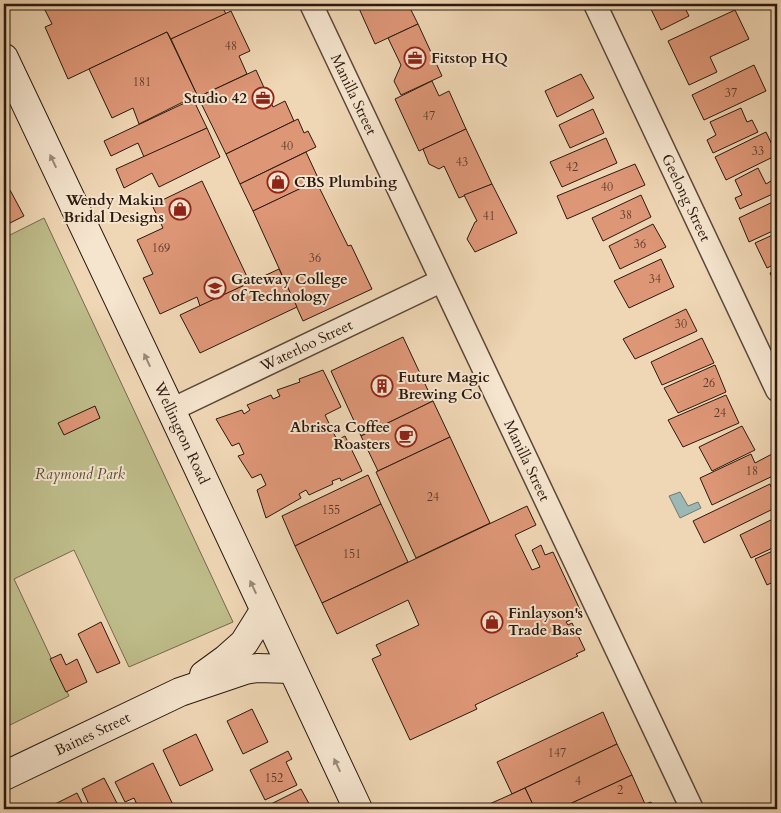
<svg xmlns="http://www.w3.org/2000/svg" width="781" height="813" viewBox="0 0 781 813" font-family="Cardo,serif">
<style>
.green{fill:#bebc8a;stroke:#746a4c}
.water{fill:#9bb8b4;stroke:#6e7872}
.building{fill:#dd9676;stroke:#2b190e}
.lines{fill:none;stroke-linecap:round;stroke-linejoin:round}
.street-casing{stroke:#5c4838;stroke-width:25}
.secondary-casing{stroke:#2b190e;stroke-width:30}
.street{stroke:#f5e4ce;stroke-width:22}
.secondary{stroke:#f5e4ce;stroke-width:28}
.oneway{fill:#9a8978}
.labels{text-anchor:middle;dominant-baseline:central;stroke-width:4;stroke-linejoin:round;paint-order:stroke}
.number-label{font-size:12px;fill:#583828}
.poi-label{font-size:15px;font-weight:bold;fill:#2b190e;stroke:#f5e4ce;text-anchor:start}
.street-label{font-size:15px;fill:#2b190e;stroke:#f5e4ce}
.park-label{font-size:15px;font-style:italic;fill:#574a33;stroke:#f5e4ce}
</style>
<rect width="100%" height="100%" fill="#efd6b4"/>
<filter id="stains"><feTurbulence type="fractalNoise" baseFrequency=".004" numOctaves="4"/><feColorMatrix values="0 0 0 0 .2 0 0 0 0 .09 0 0 0 0 .02 0 0 0 .5 -.17"/></filter>
<radialGradient id="worn" r=".72"><stop offset=".6" stop-color="#630" stop-opacity="0"/><stop offset="1" stop-color="#630" stop-opacity=".3"/></radialGradient>
<!-- green -->
<path class="green" d="M44,218L233,622L129,667L74,550L14,579L69,696L4,728V238Z"/>
<!-- water -->
<path class="water" d="M680,492L688,506L698,502L701,508L680,518L669,496Z"/>
<!-- building -->
<g class="building">
<path d="M42,4H221L226,14L171,39L167,32L68,79L45,27L52,24Z"/>
<path d="M357,4H408L418,24L375,44Z"/>
<path d="M656,4H685H683L689,16L661,30L650,7Z"/>
<path d="M735,10L749,39L710,57L717,72L689,85L668,41Z"/>
<path d="M231,11L250,51L239,56L247,74L198,97L171,39Z"/>
<path d="M418,24L442,76L401,95L394,81L401,65L388,38Z"/>
<path d="M167,32L197,95L139,124L133,108L112,118L89,69Z"/>
<path d="M754,65L766,91L704,120L692,95Z"/>
<path d="M256,70L273,107L285,101L294,121L226,154L198,97Z"/>
<path d="M581,74L594,98L557,117L545,91Z"/>
<path d="M432,81L439,96L449,91L466,129L419,151L395,99Z"/>
<path d="M193,99L207,128L144,157L138,143L111,156L104,141Z"/>
<path d="M741,108L747,122L752,120L758,132L713,153L707,140L716,135L710,122Z"/>
<path d="M593,109L604,133L570,148L559,125Z"/>
<path d="M298,119L304,133L308,131L316,147L240,184L226,154Z"/>
<path d="M207,128L220,157L159,187L152,173L124,188L116,169Z"/>
<path d="M466,129L492,184L459,198L444,166L439,169L429,164L423,149Z"/>
<path d="M766,132L777,155L726,180L715,157Z"/>
<path d="M606,138L617,163L562,187L550,162Z"/>
<path d="M306,152L319,180L253,211L240,184Z"/>
<path d="M635,164L645,185L567,219L557,196Z"/>
<path d="M758,168L766,184L774,179L777,185V192L740,209L735,198L742,195L735,180Z"/>
<path d="M202,181L250,283L200,306L197,297L160,314L143,278L153,274L137,240L163,228L152,205Z"/>
<path d="M316,181L348,246L351,245L372,289L303,321L253,211Z"/>
<path d="M492,184L517,233L475,252L467,239L475,222L477,221L464,195Z"/>
<path d="M10,190L24,216L4,226V193Z"/>
<path d="M641,195L651,217L603,241L592,218Z"/>
<path d="M777,200V229L749,242L739,218Z"/>
<path d="M653,224L666,247L620,269L609,246Z"/>
<path d="M777,233V263L767,268L755,243Z"/>
<path d="M661,259L674,287L629,308L614,281Z"/>
<path d="M279,269L297,307L200,353L180,315Z"/>
<path d="M777,269V289L770,273Z"/>
<path d="M686,309L697,331L635,359L623,339Z"/>
<path d="M403,337L433,401L361,436L331,371Z"/>
<path d="M702,338L714,363L662,385L651,362Z"/>
<path d="M715,365L726,392L678,413L664,388Z"/>
<path d="M323,370L341,407L325,415L337,440L345,436L362,471L341,481L340,478L332,481L333,484L309,495L306,490L299,494L301,498L266,518L257,490L266,485L261,474L252,478L238,456L244,454L239,443L232,446L216,419L242,410L244,414L250,410L247,405L271,395L273,399L280,396L277,390L300,382L299,379Z"/>
<path d="M726,395L739,423L683,447L668,420Z"/>
<path d="M433,401L450,437L378,471L361,436Z"/>
<path d="M95,406L100,418L64,435L58,423Z"/>
<path d="M742,426L755,450L712,471L699,447Z"/>
<path d="M450,437L490,523L416,558L376,472Z"/>
<path d="M751,454L755,463L772,454L777,466V474L712,505L700,478Z"/>
<path d="M368,475L381,504L295,546L282,516Z"/>
<path d="M770,484L772,489L777,486V507L704,543L693,521Z"/>
<path d="M381,504L408,562L322,603L295,546Z"/>
<path d="M527,506L536,525L515,535L532,570L540,567L532,550L541,545L545,555L553,552L582,614L566,622L568,625L572,623L585,650L576,654L578,656L475,705L477,709L410,740L372,659L381,655L376,645L419,625L408,600L337,634L322,603Z"/>
<path d="M777,517V546L751,558L740,535Z"/>
<path d="M777,549V580L767,585L755,559Z"/>
<path d="M777,586V603L771,589Z"/>
<path d="M101,622L120,663L97,673L78,634Z"/>
<path d="M61,654L66,665L77,659L87,682L66,692L50,659Z"/>
<path d="M252,709L268,742L243,754L227,721Z"/>
<path d="M603,712L617,744L512,794L497,762Z"/>
<path d="M196,734L213,770L180,786L163,750Z"/>
<path d="M617,744L632,775L559,809H535L525,788Z"/>
<path d="M288,751L292,759L286,762L297,785L265,800L250,770Z"/>
<path d="M153,763L175,809H139L134,798L125,802L115,782Z"/>
<path d="M632,775L645,804L635,809H559Z"/>
<path d="M104,778L120,809H91L82,789Z"/>
<path d="M525,788L535,809H478L512,794Z"/>
<path d="M301,789L312,809H261Z"/>
<path d="M77,793L85,809H55L53,805Z"/>
<path d="M651,802L654,809H635L645,804Z"/>
</g>
<g class="lines">
<!-- street casing -->
<g class="street-casing">
<g id="street">
<path id="s1" d="M311,4L692,809"/>
<path id="s2" d="M595,4L777,390"/>
<path id="s3" d="M171,410L441,281"/>
</g>
</g>
<!-- secondary casing -->
<g class="secondary-casing">
<g id="secondary">
<path id="s4" d="M4,58L171,410L358,809"/>
<path d="M204,675L226,659L244,643L264,611"/>
<path id="s5" d="M4,776L180,692L245,670L257,668L291,669"/>
</g>
</g>
<!-- street -->
<use href="#street" class="street"/>
<!-- secondary -->
<use href="#secondary" class="secondary"/>
</g>
<!-- one-way arrows -->
<defs><path id="oneway-solid" d="M-6-.8H1V-3.2L6.5 0L1 3.2V.8H-6Z" transform="scale(1.25)"/></defs>
<g class="oneway">
<use href="#oneway-solid" transform="translate(53 161) rotate(-115)"/>
<use href="#oneway-solid" transform="translate(147 360) rotate(-115)"/>
<use href="#oneway-solid" transform="translate(253 587) rotate(-115)"/>
<use href="#oneway-solid" transform="translate(337 765) rotate(-115)"/>
</g>
<!-- icons -->
<defs>
<g id="office-ring" transform="scale(1.125)"><circle r="9.5" fill="#f5e4ce" stroke="#8f2418" stroke-width="1.5"/><path d="M-6-3h4V-5.5h4V-3h4V5H-6ZM-1-4.5V-3h2v-1.5ZM-6 0V1H6V0Z" fill="#8f2418"/></g>
<g id="shop-ring" transform="scale(1.125)"><circle r="9.5" fill="#f5e4ce" stroke="#8f2418" stroke-width="1.5"/><path d="M-5-2.5h2.3a2.7 3.5 0 0 1 5.4 0H5L5.5 6h-11ZM-1.5-2.5h3a1.5 2.3 0 0 0-3 0Z" fill="#8f2418"/></g>
<g id="university-ring" transform="scale(1.125)"><circle r="9.5" fill="#f5e4ce" stroke="#8f2418" stroke-width="1.5"/><path d="M0-5L7-2L0 1L-7-2ZM-4 1L0 2.5L4 1V4Q0 6-4 4Z" fill="#8f2418"/></g>
<g id="building-ring" transform="scale(1.125)"><circle r="9.5" fill="#f5e4ce" stroke="#8f2418" stroke-width="1.5"/><path d="M-4-6H4V6H1V3H-1V6H-4ZM-2.5-4.3h1.7v1.8h-1.7ZM.8-4.3h1.7v1.8H.8ZM-2.5-1h1.7V.8h-1.7ZM.8-1h1.7V.8H.8Z" fill="#8f2418"/></g>
<g id="cafe-ring" transform="scale(1.125)"><circle r="9.5" fill="#f5e4ce" stroke="#8f2418" stroke-width="1.5"/><path d="M-5.5-4.5H6V0H3Q3 3.5 0 3.5H-2.5Q-5.5 3.5-5.5 0ZM3-3.2v2h1.7v-2ZM-6 4.5H4V6H-6Z" fill="#8f2418"/></g>
</defs>
<g fill-rule="evenodd">
<use href="#office-ring" x="415" y="58"/>
<use href="#office-ring" x="263" y="98"/>
<use href="#shop-ring" x="278" y="182"/>
<use href="#shop-ring" x="180" y="209"/>
<use href="#university-ring" x="215" y="288"/>
<use href="#building-ring" x="382" y="386"/>
<use href="#cafe-ring" x="406" y="436"/>
<use href="#shop-ring" x="492" y="622"/>
</g>
<g class="labels">
<!-- number labels -->
<g class="number-label">
<text x="231" y="46">48</text>
<text x="142" y="82">181</text>
<text x="731" y="93">37</text>
<text x="429" y="116">47</text>
<text x="287" y="146">40</text>
<text x="758" y="151">33</text>
<text x="462" y="162">43</text>
<text x="572" y="167">42</text>
<text x="607" y="187">40</text>
<text x="626" y="215">38</text>
<text x="489" y="216">41</text>
<text x="640" y="244">36</text>
<text x="161" y="248">169</text>
<text x="315" y="258">36</text>
<text x="655" y="279">34</text>
<text x="681" y="324">30</text>
<text x="709" y="383">26</text>
<text x="720" y="413">24</text>
<text x="752" y="471">18</text>
<text x="433" y="497">24</text>
<text x="331" y="510">155</text>
<text x="352" y="554">151</text>
<text x="557" y="753">147</text>
<text x="274" y="778">152</text>
<text x="578" y="781">4</text>
<text x="620" y="790">2</text>
</g>
<!-- poi labels -->
<g class="poi-label">
<text x="431" y="58">Fitstop HQ</text>
<text x="247" y="98" text-anchor="end">Studio 42</text>
<text x="294" y="182">CBS Plumbing</text>
<text x="164" y="200" text-anchor="end">Wendy Makin<tspan x="164" dy="17">Bridal Designs</tspan></text>
<text x="231" y="279">Gateway College<tspan x="231" dy="17">of Technology</tspan></text>
<text x="398" y="377">Future Magic<tspan x="398" dy="17">Brewing Co</tspan></text>
<text x="390" y="427" text-anchor="end">Abrisca Coffee<tspan x="390" dy="17">Roasters</tspan></text>
<text x="508" y="613">Finlayson's<tspan x="508" dy="17">Trade Base</tspan></text>
</g>
<!-- street labels -->
<g class="street-label">
<text stroke="none"><textPath href="#s1" startOffset="100">Manilla Street</textPath></text>
<text stroke="none"><textPath href="#s2" startOffset="214">Geelong Street</textPath></text>
<text stroke="none"><textPath href="#s3" startOffset="150">Waterloo Street</textPath></text>
<text stroke="none"><textPath href="#s4" startOffset="415">Wellington Road</textPath></text>
<text stroke="none"><textPath href="#s1" startOffset="505">Manilla Street</textPath></text>
<text stroke="none"><textPath href="#s5" startOffset="98">Baines Street</textPath></text>
</g>
<!-- park labels -->
<g class="park-label">
<text x="80" y="474">Raymond Park</text>
</g>
</g>
<!-- margin -->
<rect width="781" height="813" fill="none" stroke="#efd6b4" stroke-width="20"/>
<rect x="5" y="5" width="771" height="803" fill="none" stroke="#2b190e" stroke-width="2.5"/>
<rect x="10" y="10" width="761" height="793" fill="none" stroke="#2b190e"/>
<rect width="100%" height="100%" filter="url(#stains)"/>
<rect width="100%" height="100%" fill="url(#worn)"/>
</svg>
